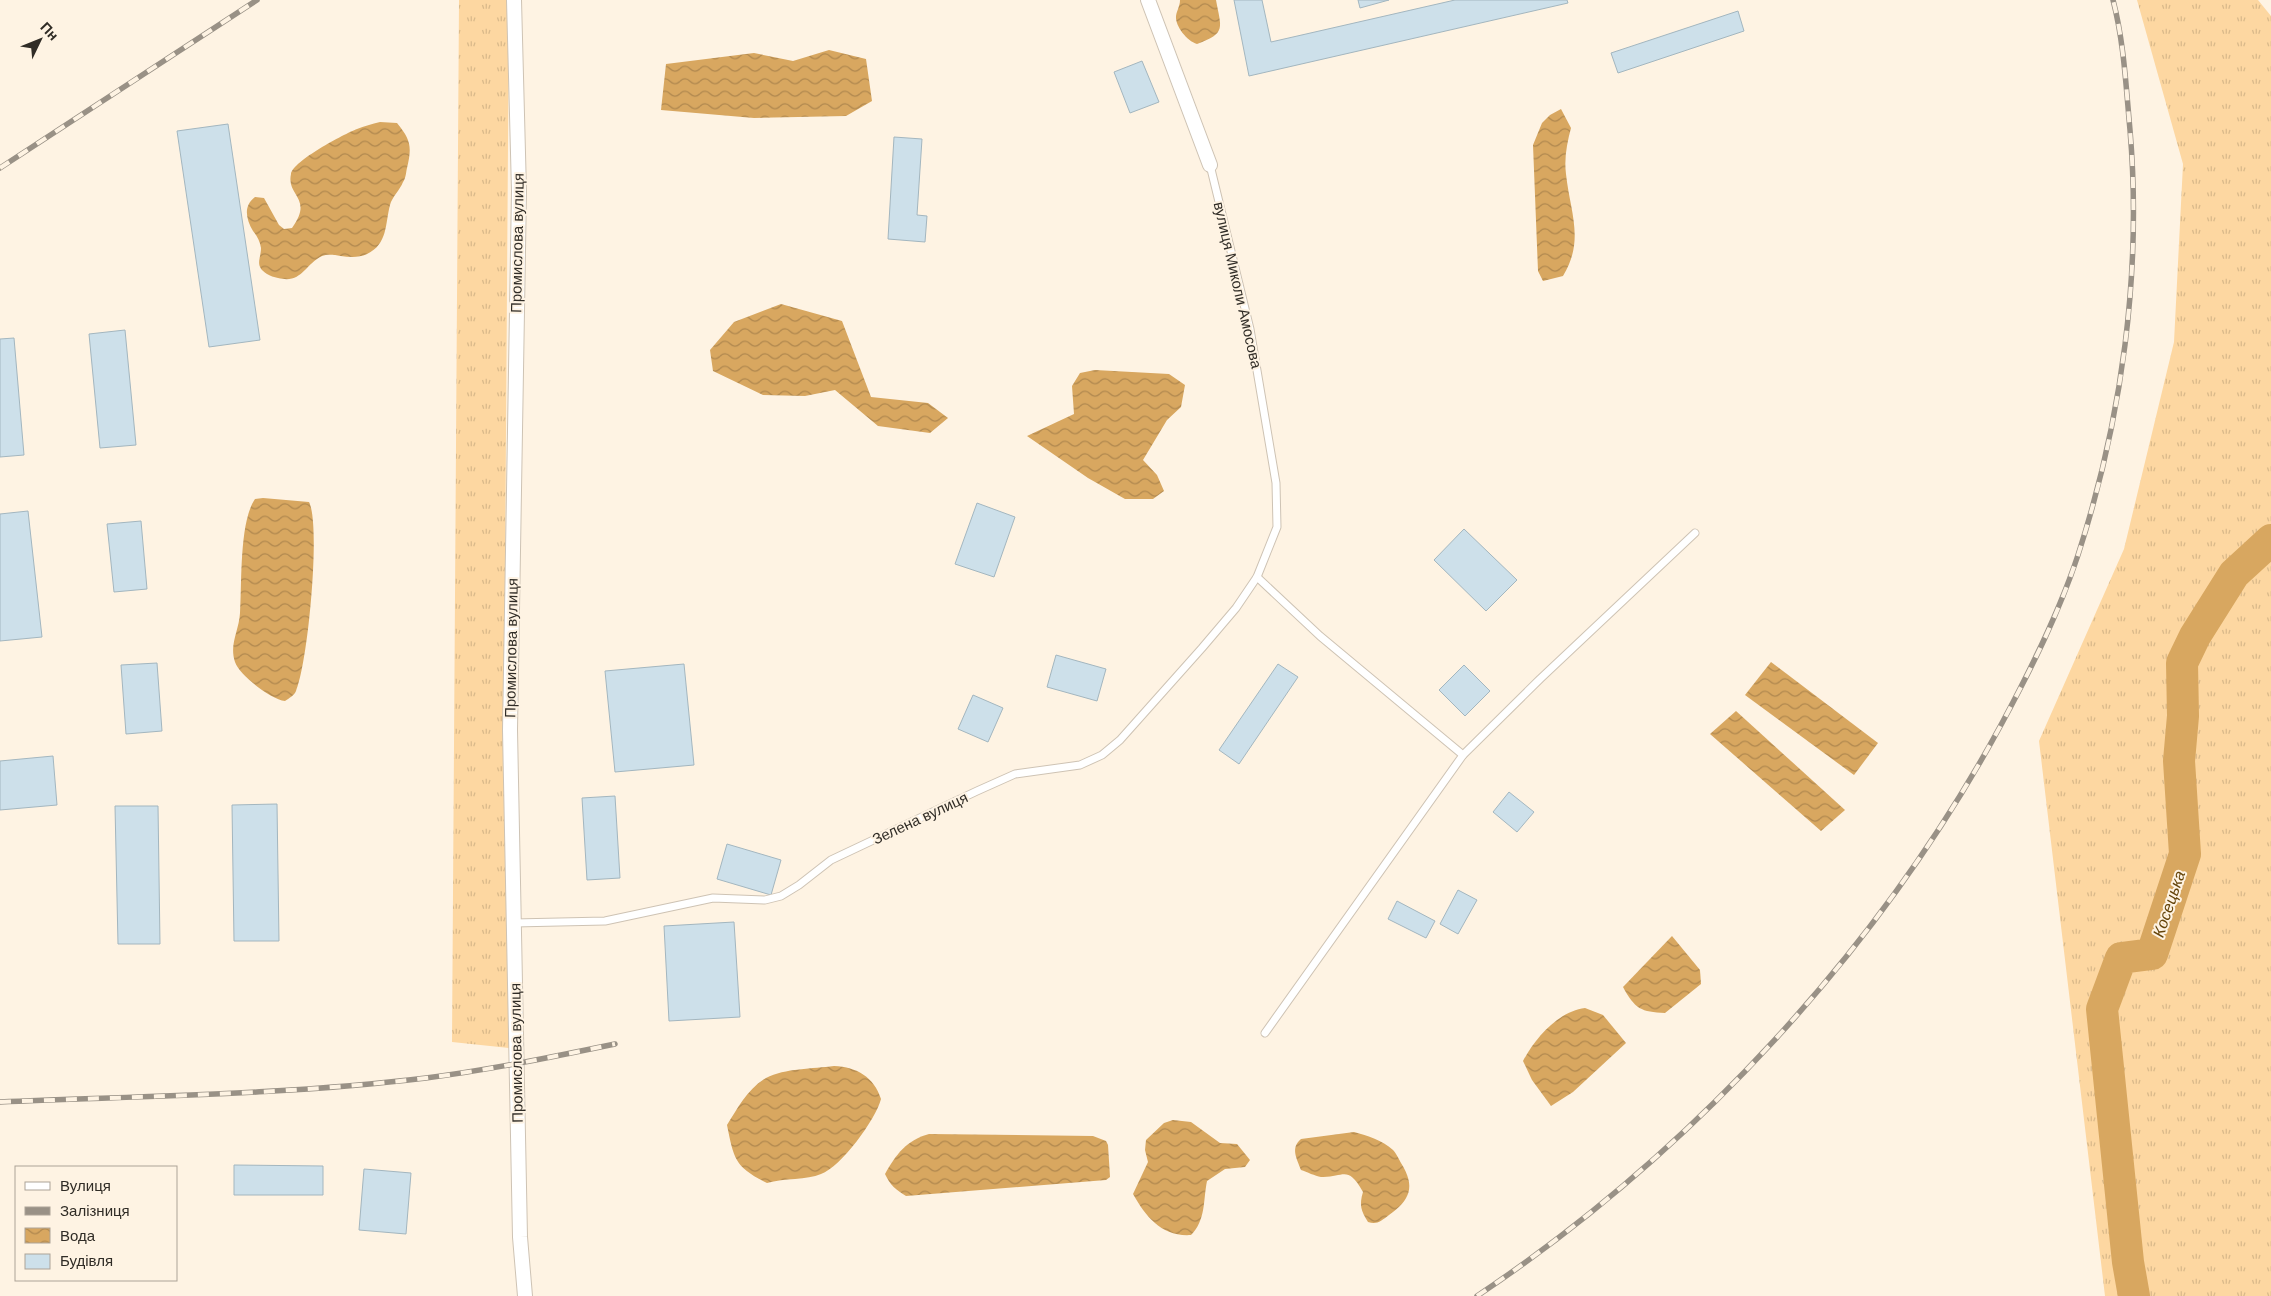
<svg xmlns="http://www.w3.org/2000/svg" width="2271" height="1296" viewBox="0 0 2271 1296" font-family="Helvetica,sans-serif">
<style>
.grass{fill:url(#grass-tufts)}
.water{fill:url(#water-waves)}
.lines{fill:none;stroke-linecap:round;stroke-linejoin:round}
.river{stroke:#d8a760;stroke-width:32}
.building{fill:#cde0ea;stroke:#a3b6bf}
.lane-casing{stroke:#cec3b4;stroke-width:9}
.street-casing{stroke:#cec3b4;stroke-width:16}
.lane{stroke:#fff;stroke-width:7}
.street{stroke:#fff;stroke-width:14}
.rail-casing{stroke:#999186;stroke-width:5.5}
.rail{stroke:#fef3e3;stroke-width:4;stroke-dasharray:11;stroke-linecap:butt}
.labels{text-anchor:middle;dominant-baseline:central;stroke-width:4;stroke-linejoin:round;paint-order:stroke}
.street-label{font-size:15px;fill:#302c26;stroke:#fef3e3}
.water-label{font-size:16px;font-style:italic;fill:#65440a;stroke:#fef3e3}
</style>
<defs>
<pattern id="grass-tufts" width="24" height="20" patternUnits="userSpaceOnUse" patternTransform="scale(1.25)"><rect width="24" height="20" fill="#fdd7a1"/><path d="M3 7l-1-3M5 7V3M7 7l1-3M15 17l-1-3M17 17v-4M19 17l1-3" fill="none" stroke="#d9b98a"/></pattern>
<pattern id="water-waves" width="16" height="10" patternUnits="userSpaceOnUse" patternTransform="scale(1.25)"><rect width="16" height="10" fill="#d8a760"/><path d="M0 5q4-4 8 0t8 0" fill="none" stroke="#b0884f"/></pattern>
</defs>
<rect width="100%" height="100%" fill="#fef3e3"/>
<!-- grass -->
<g class="grass">
<path d="M459,0H509L504,722L509,1048L452,1042Z"/>
<path d="M2137,0H2258L2271,16V1296H2105L2039,741L2124,549L2174,342L2183,164Z"/>
</g>
<!-- water -->
<g class="water">
<path d="M1180,0H1216C1221,28 1227,33 1197,44C1187,41 1175,26 1176,16C1177,10 1180,6 1180,0Z"/>
<path d="M829,50L866,59L872,101L846,116L754,118L661,110L666,64L754,53L793,61Z"/>
<path d="M1561,109L1571,128C1567,143 1564,158 1566,174C1570,212 1585,240 1563,276L1543,281L1538,271L1533,145L1542,123L1550,115Z"/>
<path d="M380,122L397,123C411,140 412,147 407,168C406,172 406,178 403,182C400,190 392,197 390,205C385,224 388,244 367,254C350,262 334,251 322,256C304,265 302,284 278,278C274,277 270,276 267,274C254,266 261,259 261,248C260,241 257,236 253,231C246,219 243,206 255,197L264,198L279,225L284,229L292,228C314,198 286,196 291,174C293,161 344,134 357,129C364,126 372,124 380,122Z"/>
<path d="M781,304L842,321L871,397L928,403L948,418L930,433L878,426L835,390L805,396L763,395L713,371L710,350L734,322Z"/>
<path d="M1095,370L1169,374L1185,385L1181,407L1167,420L1143,460L1157,475L1164,491L1153,499H1125L1088,478L1027,436L1074,414L1072,386L1080,373Z"/>
<path d="M263,498L309,502C321,525 308,664 296,691C294,696 289,698 285,701C271,699 240,676 235,662C229,644 239,631 240,613C242,585 239,522 255,499Z"/>
<path d="M1771,662L1878,743L1854,775L1745,695Z"/>
<path d="M1736,711L1845,810L1821,831L1710,734Z"/>
<path d="M1672,936L1700,970L1701,984L1665,1013C1641,1012 1635,1009 1623,987Z"/>
<path d="M1585,1008L1603,1015L1626,1043L1573,1092L1551,1106L1532,1080L1523,1061C1535,1038 1559,1011 1585,1008Z"/>
<path d="M834,1066C857,1067 874,1077 881,1099C876,1119 841,1167 821,1174C807,1180 784,1178 767,1183C735,1167 734,1160 727,1125C737,1109 748,1088 766,1078C785,1068 813,1069 834,1066Z"/>
<path d="M1173,1120L1191,1122L1220,1143L1237,1144L1250,1160L1245,1167L1225,1169L1207,1181C1203,1201 1206,1220 1191,1235C1162,1237 1146,1217 1133,1194L1148,1162L1145,1150L1146,1140L1164,1123Z"/>
<path d="M1354,1132C1368,1136 1382,1140 1393,1150C1396,1153 1399,1159 1401,1163C1416,1187 1410,1200 1389,1215C1381,1221 1377,1225 1368,1222C1361,1211 1359,1205 1363,1192C1347,1164 1344,1178 1321,1177C1315,1176 1307,1172 1301,1170C1297,1159 1290,1148 1301,1139Z"/>
<path d="M929,1134L1093,1136L1106,1141L1108,1145L1110,1177L1106,1180L906,1196C896,1190 890,1185 885,1174C896,1154 907,1140 929,1134Z"/>
</g>
<g class="lines">
<!-- river -->
<path class="river" d="M2134,1296L2128,1262L2102,1009L2121,958L2152,954L2185,854L2179,761L2183,716L2182,663L2195,636L2234,574L2271,540"/>
</g>
<!-- building -->
<g class="building">
<path d="M1234,0H1262L1271,42L1455,0H1567L1568,3L1249,76Z"/>
<path d="M1358,0H1389L1360,8Z"/>
<path d="M1738,11L1744,31L1618,73L1611,53Z"/>
<path d="M1142,61L1159,102L1130,113L1114,72Z"/>
<path d="M228,124L260,340L209,347L177,131Z"/>
<path d="M894,137L922,139L917,215L927,216L925,242L888,239Z"/>
<path d="M125,330L136,445L100,448L89,334Z"/>
<path d="M14,338L24,455L0,457V339Z"/>
<path d="M977,503L1015,517L994,577L955,564Z"/>
<path d="M28,511L42,637L0,641V514Z"/>
<path d="M141,521L147,589L114,592L107,524Z"/>
<path d="M1464,529L1517,580L1486,611L1434,560Z"/>
<path d="M1056,655L1106,669L1097,701L1047,687Z"/>
<path d="M157,663L162,731L126,734L121,665Z"/>
<path d="M684,664L694,765L615,772L605,671Z"/>
<path d="M1278,664L1298,677L1239,764L1219,750Z"/>
<path d="M1464,665L1490,691L1465,716L1439,690Z"/>
<path d="M973,695L1003,708L988,742L958,729Z"/>
<path d="M53,756L57,805L0,810V761Z"/>
<path d="M1509,792L1534,812L1517,832L1493,812Z"/>
<path d="M615,796L620,878L587,880L582,798Z"/>
<path d="M277,804L279,941H234L232,805Z"/>
<path d="M115,806H158L160,944H118Z"/>
<path d="M727,844L781,860L771,895L717,879Z"/>
<path d="M1458,890L1477,900L1458,934L1440,924Z"/>
<path d="M1397,901L1435,921L1426,938L1388,919Z"/>
<path d="M734,922L740,1017L669,1021L664,926Z"/>
<path d="M234,1165L323,1166V1195H234Z"/>
<path d="M364,1169L411,1173L406,1234L359,1230Z"/>
</g>
<g class="lines">
<!-- lane casing -->
<g class="lane-casing">
<g id="lane">
<path d="M1257,577L1320,636L1463,755L1540,679L1695,533"/>
<path d="M514,923L605,921L713,898L765,900L781,896L799,885L831,860L977,791L1015,774L1080,765L1102,755L1120,740L1202,648L1236,608L1257,577L1277,527L1276,483L1250,329L1210,165"/>
<path d="M1265,1033L1463,755"/>
</g>
</g>
<!-- street casing -->
<g class="street-casing">
<g id="street">
<path d="M514,0L519,191L510,730L520,1237L525,1296"/>
<path d="M1148,0L1210,165"/>
</g>
</g>
<!-- lane -->
<use href="#lane" class="lane"/>
<!-- street -->
<use href="#street" class="street"/>
<!-- rail casing -->
<g class="rail-casing">
<g id="rail">
<path d="M0,168L257,0"/>
<path d="M0,1102C142,1096 285,1095 426,1078C489,1070 552,1057 615,1044"/>
<path d="M1477,1296C1691,1153 1880,949 2002,723C2031,669 2059,613 2078,555C2122,419 2142,272 2130,130C2126,87 2124,42 2113,0"/>
</g>
</g>
<!-- rail -->
<use href="#rail" class="rail"/>
</g>
<g class="labels">
<!-- street labels -->
<g class="street-label">
<text transform="translate(517 243) rotate(-89)">Промислова вулиця</text>
<text transform="translate(1238 285) rotate(77)">вулиця Миколи Амосова</text>
<text transform="translate(511 648) rotate(-89)">Промислова вулиця</text>
<text transform="translate(920 818) rotate(-25)">Зелена вулиця</text>
<text transform="translate(516 1053) rotate(-91)">Промислова вулиця</text>
</g>
<!-- water labels -->
<g class="water-label">
<text transform="translate(2169 904) rotate(-71)">Косецька</text>
</g>
</g>
<!-- legend -->
<rect x="15" y="1166" width="162" height="115" fill="#fef3e3" stroke="#aca397"/>
<rect x="25" y="1182" width="25" height="8" fill="#ffffff" stroke="#aca397"/>
<text x="60" y="1191" font-size="15" fill="#302c26">Вулиця</text>
<rect x="25" y="1207" width="25" height="8" fill="#999186" stroke="#aca397"/>
<text x="60" y="1216" font-size="15" fill="#302c26">Залізниця</text>
<rect x="25" y="1228" width="25" height="15" fill="url(#water-waves)" stroke="#aca397"/>
<text x="60" y="1241" font-size="15" fill="#302c26">Вода</text>
<rect x="25" y="1254" width="25" height="15" fill="#cde0ea" stroke="#aca397"/>
<text x="60" y="1266" font-size="15" fill="#302c26">Будівля</text>
<!-- north arrow -->
<g transform="translate(40 40) rotate(47)" stroke="#fef3e3" stroke-width="4" paint-order="stroke">
<path d="M0-4L9 19L0 12L-9 19Z" fill="#302c26"/>
<text y="-8" font-size="14" font-weight="bold" text-anchor="middle" fill="#302c26">Пн</text>
</g>
</svg>
